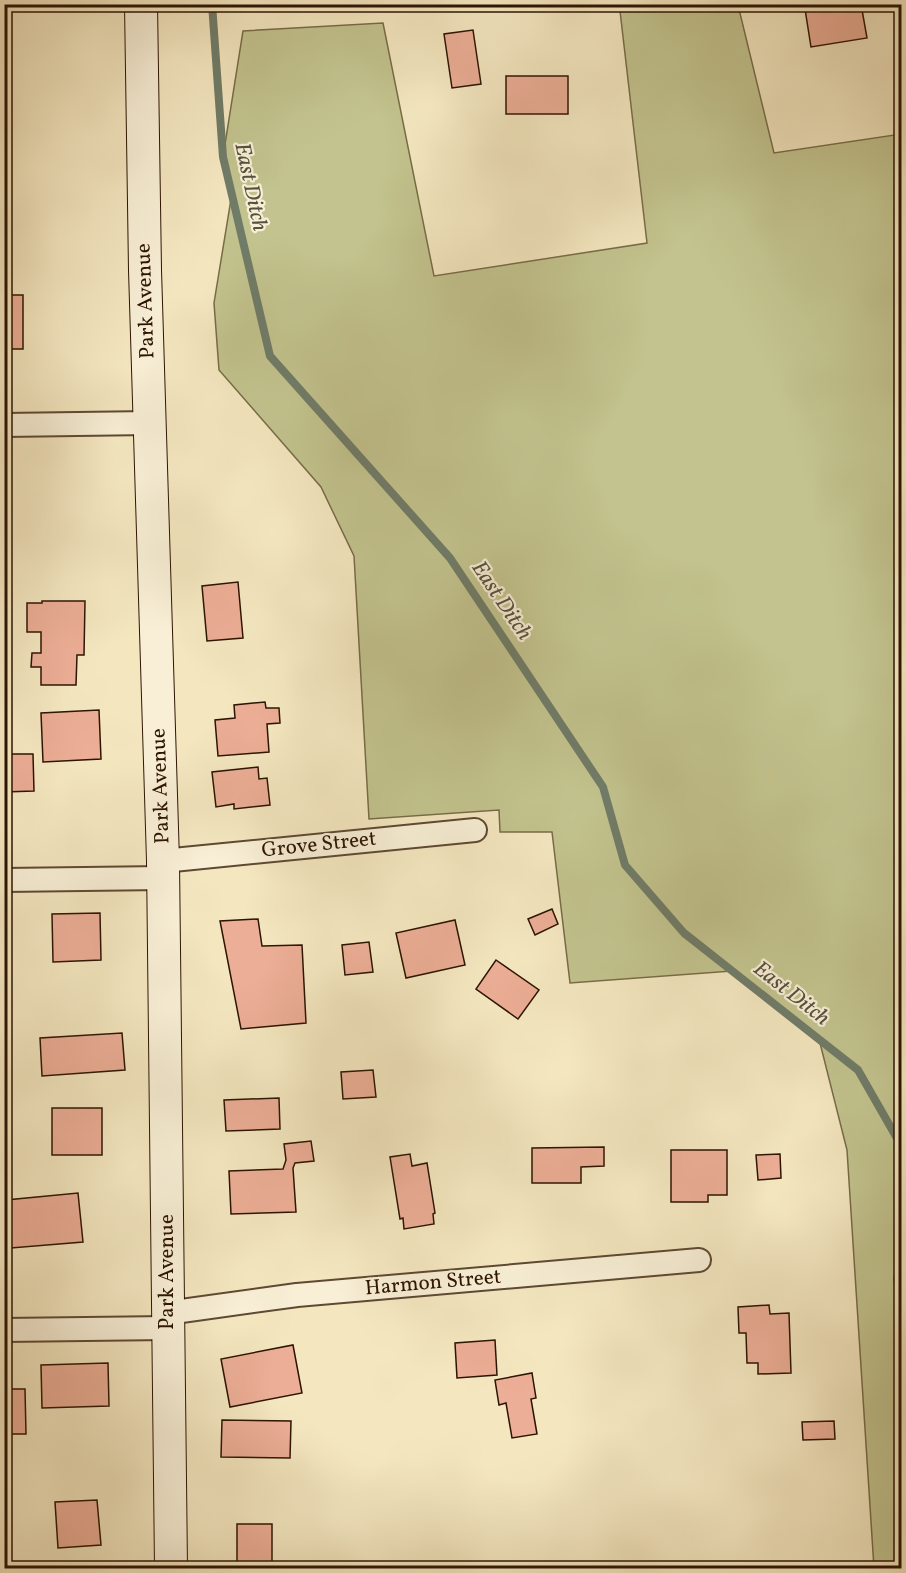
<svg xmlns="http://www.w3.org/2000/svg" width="906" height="1573" viewBox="0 0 906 1573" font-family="Vollkorn,serif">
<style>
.green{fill:#c2c38e;stroke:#776c48;stroke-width:1.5}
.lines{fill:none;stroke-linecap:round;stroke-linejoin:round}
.stream{stroke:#707c68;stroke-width:8}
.building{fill:#ecae96;stroke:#2c1402;stroke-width:1.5}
.street-casing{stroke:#5e4932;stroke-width:26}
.secondary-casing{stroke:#2c1402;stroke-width:34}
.street{stroke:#f8efd6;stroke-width:22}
.secondary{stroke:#f8efd6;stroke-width:32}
.labels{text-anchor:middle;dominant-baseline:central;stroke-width:4.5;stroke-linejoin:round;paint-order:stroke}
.street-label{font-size:21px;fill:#2c1402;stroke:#f8efd6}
.water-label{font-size:22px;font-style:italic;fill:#54513e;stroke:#f8efd6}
</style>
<rect width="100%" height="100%" fill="#f4e7c0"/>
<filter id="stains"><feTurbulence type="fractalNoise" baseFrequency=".00333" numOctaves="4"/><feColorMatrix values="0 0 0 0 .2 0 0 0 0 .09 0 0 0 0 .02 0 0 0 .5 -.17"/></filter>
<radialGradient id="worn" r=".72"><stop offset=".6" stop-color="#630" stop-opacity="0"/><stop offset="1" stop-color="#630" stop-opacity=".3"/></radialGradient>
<!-- green -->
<path class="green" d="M673,5H738L774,153L901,134V1568H874L847,1150L819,1039L732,971L570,983L552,832H500L499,810L369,819L354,556L321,487L219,370L214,303L232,193L223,157L243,31L383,23L434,276L647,243L620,11Z"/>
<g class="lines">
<!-- stream -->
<g class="stream">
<path d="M212,4L223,157L270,356L450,558L603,787L625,865L684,933L858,1070L902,1147"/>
<path d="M902,1261L897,1278L902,1317"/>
</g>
</g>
<!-- building -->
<g class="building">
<path d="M832,4H861L867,38L811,47L805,9Z"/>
<path d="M473,30L481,84L452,88L444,34Z"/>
<rect x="506" y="76" width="62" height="38"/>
<rect x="4" y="295" width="19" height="54"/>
<path d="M238,582L243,638L207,641L202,586Z"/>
<path d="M42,601H85L84,655H77L76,685H41V667H31L32,653H41V632H27V603H42Z"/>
<path d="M265,702L266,708H279L280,723L267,724L269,752L218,756L215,720L235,718L234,705Z"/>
<path d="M99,710L101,759L43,762L41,713Z"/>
<path d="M4,754H33L34,791L4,792Z"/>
<path d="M258,767L259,779L267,778L270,805L234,809V804L216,807L212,772Z"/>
<path d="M552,909L558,924L535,935L528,919Z"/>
<path d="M100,913L101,960L53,962L52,914Z"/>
<path d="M258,919L262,946L302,945L306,1023L241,1029L220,921Z"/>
<path d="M455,920L465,965L406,978L396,933Z"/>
<path d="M369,942L373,972L345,975L342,945Z"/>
<path d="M496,960L539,990L518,1019L476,989Z"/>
<path d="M122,1033L125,1070L42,1076L40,1038Z"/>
<path d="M373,1070L376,1097L343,1099L341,1072Z"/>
<path d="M279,1098L280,1129L226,1131L224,1100Z"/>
<rect x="52" y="1108" width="50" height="47"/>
<path d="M311,1141L314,1161L295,1163L293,1168L296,1212L231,1214L229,1171L283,1169L286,1160L284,1144Z"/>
<path d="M604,1147V1166L581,1167V1183H532V1148Z"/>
<path d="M671,1150H727V1195H708V1202H671Z"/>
<path d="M410,1154L412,1166L427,1163L435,1213L433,1214L434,1224L404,1229L403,1218L400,1219L390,1157Z"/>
<path d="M780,1154L781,1178L758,1180L756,1155Z"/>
<path d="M78,1193L83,1242L11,1248L6,1200Z"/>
<path d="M769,1305L770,1314L789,1313L791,1373L758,1374V1363H747L746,1333H739L738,1307Z"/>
<path d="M495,1340L497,1375L457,1378L455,1343Z"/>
<path d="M293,1345L302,1393L230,1407L221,1359Z"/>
<path d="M108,1363L109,1406L42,1408L41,1365Z"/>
<path d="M532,1373L536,1398L531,1399L537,1434L512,1438L506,1403L499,1405L495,1380Z"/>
<path d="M4,1389H25L26,1434H4Z"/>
<path d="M222,1420L291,1421L290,1458L221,1457Z"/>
<path d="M834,1421L835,1439L803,1440L802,1422Z"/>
<path d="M97,1500L101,1545L58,1548L55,1502Z"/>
<rect x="237" y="1524" width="35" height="44"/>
</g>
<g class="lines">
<!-- street casing -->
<g class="street-casing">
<g id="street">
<path d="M4,425L150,423"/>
<path d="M163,861L475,830"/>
<path d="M4,880L163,878"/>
<path d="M167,1313L297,1295L699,1260"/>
<path d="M4,1330L167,1328"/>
</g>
</g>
<!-- secondary casing -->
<g class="secondary-casing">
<path id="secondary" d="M141,4L145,270L163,861L171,1568"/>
</g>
<!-- street -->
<use href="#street" class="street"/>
<!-- secondary -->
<use href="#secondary" class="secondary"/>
</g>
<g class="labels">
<!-- street labels -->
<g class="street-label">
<text transform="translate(146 301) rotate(-92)">Park Avenue</text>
<text transform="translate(161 786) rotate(-92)">Park Avenue</text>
<text transform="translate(319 845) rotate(-6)">Grove Street</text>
<text transform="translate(167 1272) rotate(-90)">Park Avenue</text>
<text transform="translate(433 1283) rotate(-5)">Harmon Street</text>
</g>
<!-- water labels -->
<g class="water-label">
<text transform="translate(250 187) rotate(78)">East Ditch</text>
<text transform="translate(501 601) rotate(56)">East Ditch</text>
<text transform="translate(791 994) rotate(38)">East Ditch</text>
</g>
</g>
<!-- margin -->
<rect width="906" height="1573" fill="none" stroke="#f4e7c0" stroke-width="24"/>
<rect x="6" y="6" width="894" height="1561" fill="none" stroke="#2c1402" stroke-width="3"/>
<rect x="12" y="12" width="882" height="1549" fill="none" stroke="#2c1402" stroke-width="1.5"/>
<rect width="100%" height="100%" filter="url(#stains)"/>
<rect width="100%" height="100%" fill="url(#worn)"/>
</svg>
